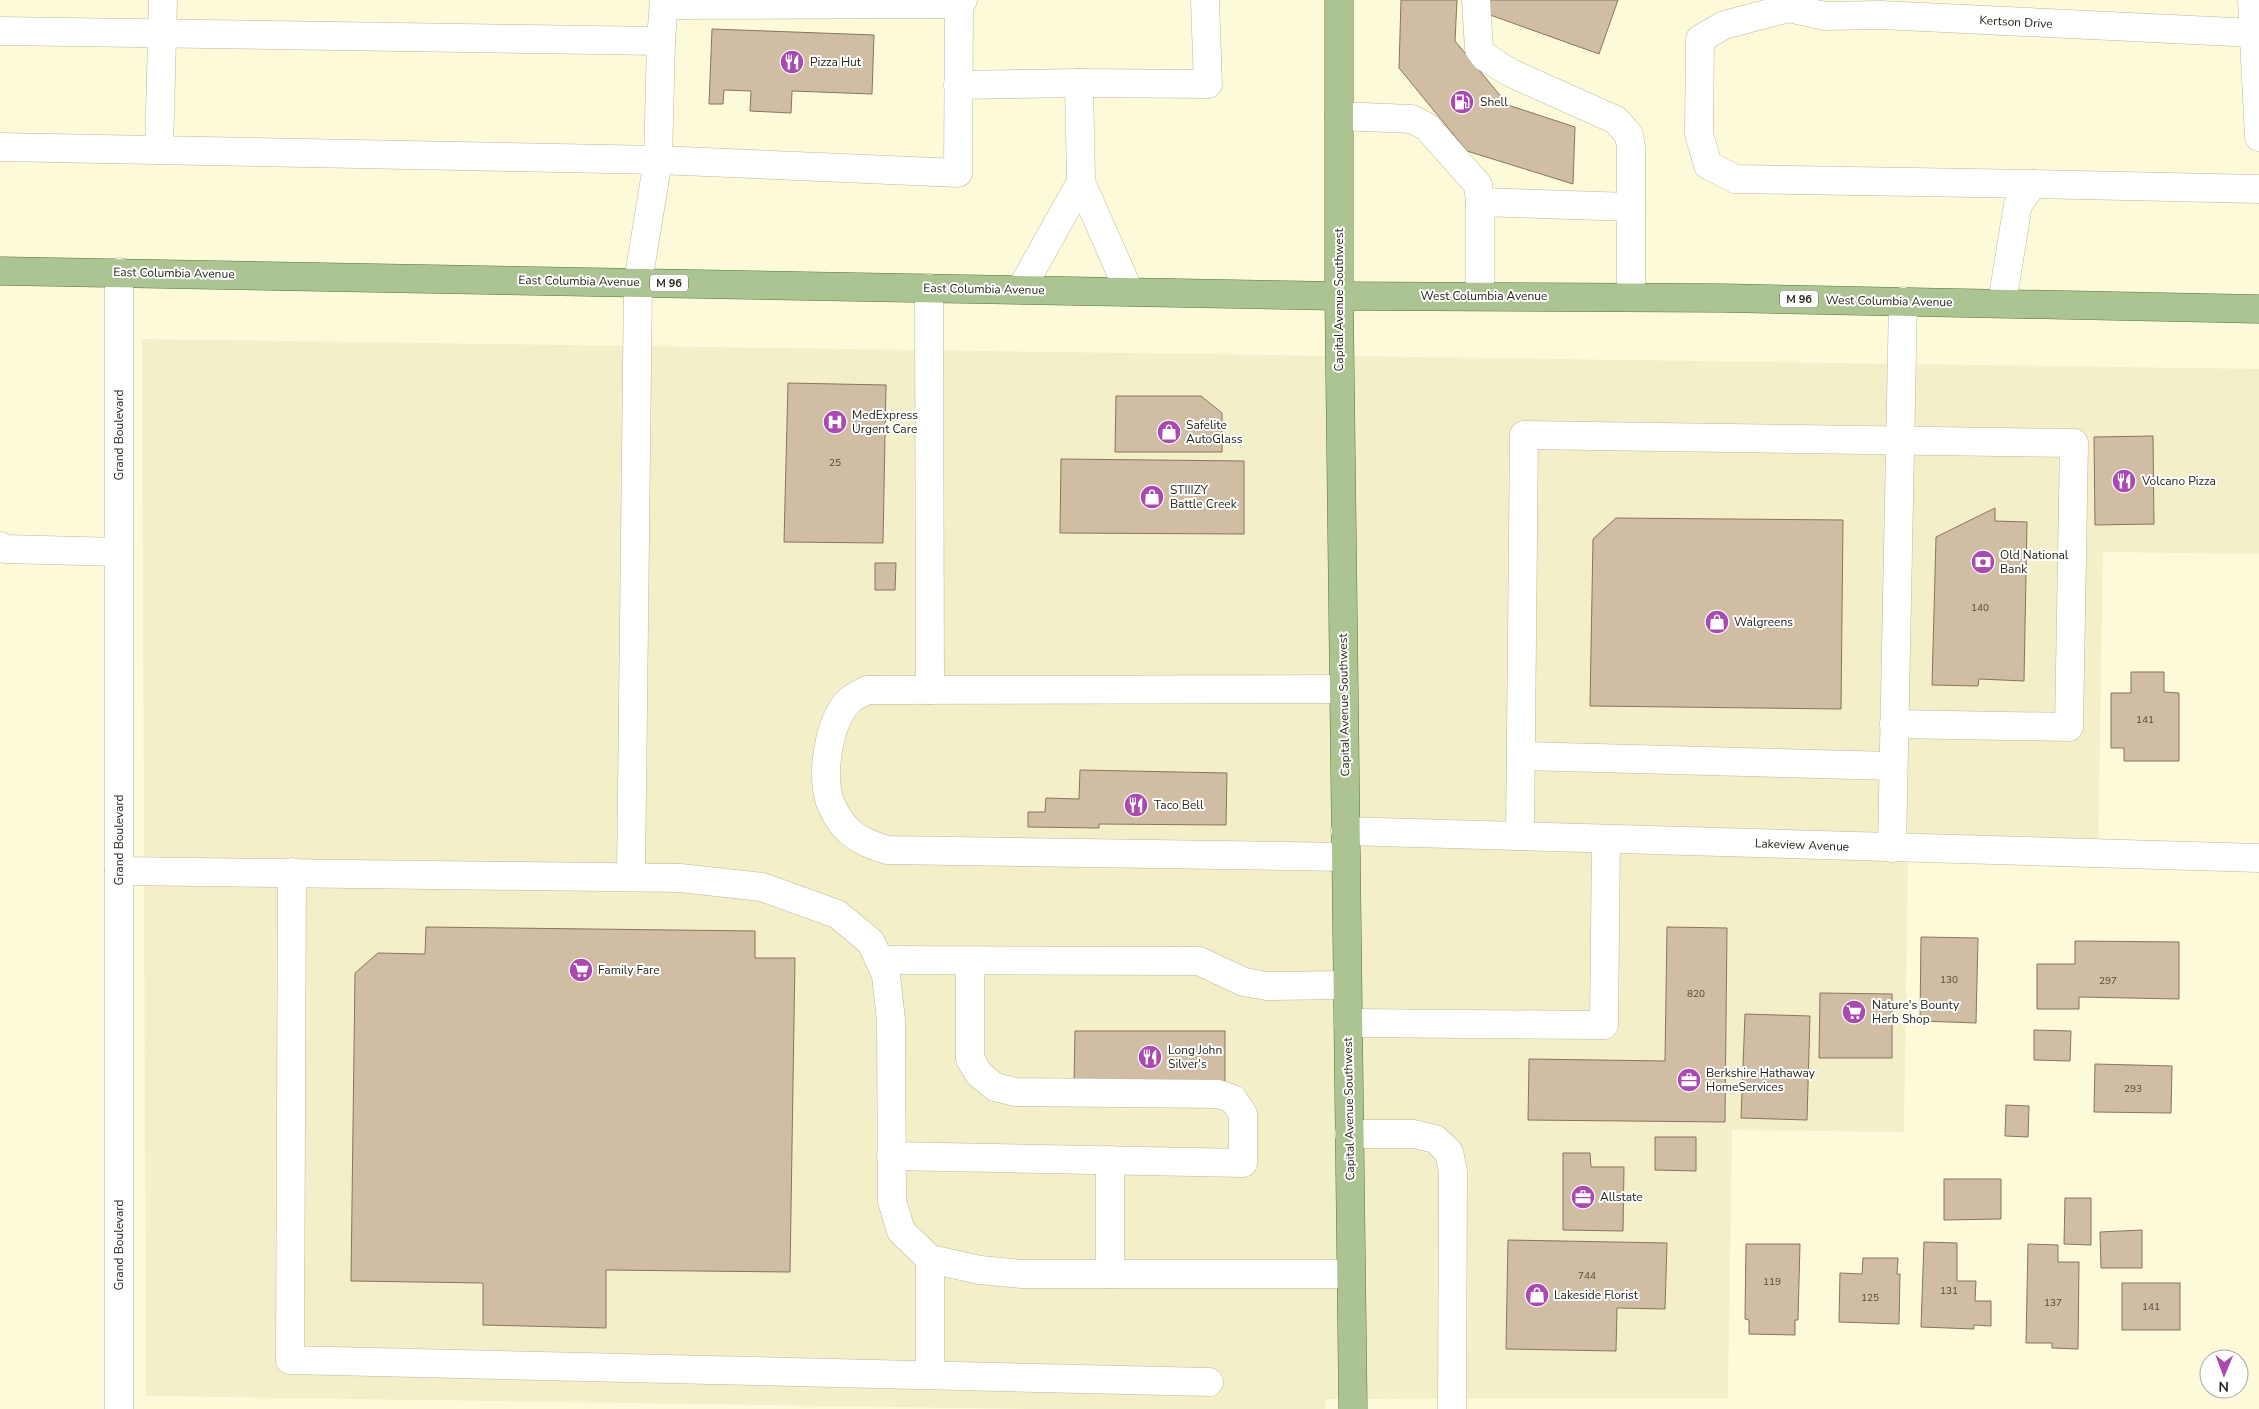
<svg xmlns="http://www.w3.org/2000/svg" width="2259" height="1409" viewBox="0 0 2259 1409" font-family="'Nunito Sans',sans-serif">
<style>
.built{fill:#f3efc8}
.building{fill:#d0bda3;stroke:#87755d}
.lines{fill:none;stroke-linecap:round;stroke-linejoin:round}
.minor-casing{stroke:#bbb89a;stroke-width:29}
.major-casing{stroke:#597338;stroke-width:29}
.minor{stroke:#fff;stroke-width:28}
.major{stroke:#acc491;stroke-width:28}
.labels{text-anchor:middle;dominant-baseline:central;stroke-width:4;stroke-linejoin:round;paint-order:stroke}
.number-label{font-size:10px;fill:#504b3c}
.shield{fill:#fff;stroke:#67665e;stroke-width:1}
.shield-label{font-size:11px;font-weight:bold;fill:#262519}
.street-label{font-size:12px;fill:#262519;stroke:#fff}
.poi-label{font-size:12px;fill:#262519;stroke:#fff;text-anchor:start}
</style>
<rect width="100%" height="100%" fill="#fdfada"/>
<!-- built -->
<path class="built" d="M142,339L2259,369V554L2103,552L2098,859L1908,856L1904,1132L1732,1130L1728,1398L1326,1399L1325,1409H1041L146,1396Z"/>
<!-- building -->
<g class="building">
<path d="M1401,0H1457L1455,41L1508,105L1575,127L1573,184L1467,151L1399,68Z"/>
<path d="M1483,0H1618L1599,54L1479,11Z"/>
<path d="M712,29L874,35L872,94L792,91L791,113L750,111L751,91L724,90L723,104H709Z"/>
<path d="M788,383L886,385L883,543L784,542Z"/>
<path d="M1116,396H1201L1222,413V452H1115Z"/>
<path d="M2153,436L2154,524L2095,525L2094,437Z"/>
<path d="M1061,459L1244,461V534L1060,533Z"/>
<path d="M1995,508V521L2027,522L2024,681L1979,679L1978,686L1932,685L1936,537Z"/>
<path d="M1616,518L1843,520L1841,709L1590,706L1593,539Z"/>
<path d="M875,563H896L895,590H875Z"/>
<path d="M2131,672H2164V692L2179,693V761H2124V748H2111V693H2131Z"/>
<path d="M1080,770L1227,773L1226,825L1099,824V828L1028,827V812H1045L1046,798L1079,799Z"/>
<path d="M426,927L755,931V958H795L790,1272L606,1270V1328L483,1325V1283L351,1281L355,973L378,953L425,954Z"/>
<path d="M1667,927L1727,928L1725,1122L1528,1120L1529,1059L1665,1061Z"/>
<path d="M1921,937L1978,938L1976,1023L1920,1021Z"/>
<path d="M2075,941L2179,942V999L2079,997V1009H2037V964H2075Z"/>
<path d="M1820,993L1892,994V1058H1819Z"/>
<path d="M1745,1014L1810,1016L1807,1120L1741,1118Z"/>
<path d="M2034,1030L2071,1031L2070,1061L2034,1060Z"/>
<path d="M1075,1031H1225V1083L1074,1082Z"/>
<path d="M2095,1064L2172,1066L2171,1113L2094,1112Z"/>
<path d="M2006,1105L2029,1106L2028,1137L2005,1136Z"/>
<path d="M1655,1137H1696V1171L1655,1170Z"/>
<path d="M1563,1153H1590L1591,1167H1624L1623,1231L1563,1230Z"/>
<path d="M1944,1179H2001V1219L1944,1220Z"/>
<path d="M2065,1198H2091V1245L2064,1244Z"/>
<path d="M2142,1230V1268H2101L2100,1232Z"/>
<path d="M1508,1240L1667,1243L1665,1309L1617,1308L1616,1351L1506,1349Z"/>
<path d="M1924,1242L1957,1243V1281H1976L1975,1301H1991V1326L1974,1325V1329L1921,1327Z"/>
<path d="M1746,1244H1800L1798,1320H1795V1335L1749,1334V1320L1745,1319Z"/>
<path d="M2028,1244L2058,1245V1262H2079L2078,1349L2052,1348V1343H2026Z"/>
<path d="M1863,1258H1898L1897,1274H1900L1899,1324L1839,1322L1840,1273L1862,1274Z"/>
<rect x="2122" y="1283" width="58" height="47"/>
</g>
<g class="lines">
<!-- minor casing -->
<g class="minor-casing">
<g id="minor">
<path d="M1476,0L1479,49L1485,57L1511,73L1616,120L1629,135L1631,147V297"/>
<path d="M1784,0L1789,8L1825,16L1881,15L2254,33"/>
<path d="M2252,0L2259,137"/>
<path d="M664,5L959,4L963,0"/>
<path d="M1789,8L1724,25L1700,39L1699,134L1708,165L1735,179L2033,184"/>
<path d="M0,31L661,41"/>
<path d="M958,85L1079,83"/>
<path d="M1339,116L1412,119L1427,127L1478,185L1480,202L1631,207"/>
<path d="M0,147L658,160L958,173L959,4"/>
<path d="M159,150L163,0"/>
<path d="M119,272V1409"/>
<path d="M929,288L930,690"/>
<path d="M1021,289L1081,182"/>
<path d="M1129,291L1081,182L1079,83L1208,84L1205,0"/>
<path d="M1480,296V202"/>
<path d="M2002,303L2018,204L2033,184L2259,189"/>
<path d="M0,546L5,549L119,552"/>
<path d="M1344,689L867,690C862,693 854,696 850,700C828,721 821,774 830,802C833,809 839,820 844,826C855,839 871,845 887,850L1346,857"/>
<path d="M1521,756L1893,766"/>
<path d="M1345,831L2259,858"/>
<path d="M1520,836L1524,435L2074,443L2069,727L1894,724"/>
<path d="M1892,848L1903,301"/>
<path d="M119,871L680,878L762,887L837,914L871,942L886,975L891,1020L892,1201L901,1231L930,1259L980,1270L1022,1274H1351"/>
<path d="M292,872L290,1360L1209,1382"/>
<path d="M631,877L638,282L658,160L661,41L664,0"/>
<path d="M879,960L1199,961L1244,982L1267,986L1347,985"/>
<path d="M1348,1023L1604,1025L1606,839"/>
<path d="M1349,1134H1414L1435,1139L1449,1152L1453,1172L1452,1409"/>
<path d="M891,1156L1243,1163V1114L1233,1099L1218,1094L1015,1092L995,1087L979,1074L970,1059V961"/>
<path d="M1110,1160V1274"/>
<path d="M930,1375V1259"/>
</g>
</g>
<!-- major casing -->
<g class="major-casing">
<g id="major">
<path d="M1339,0V296L1353,1409"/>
<path d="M0,271L1339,296L1721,298L2259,309"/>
</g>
</g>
<!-- minor -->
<use href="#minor" class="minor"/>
<!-- major -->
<use href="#major" class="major"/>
</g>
<!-- icons -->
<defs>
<g id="restaurant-disc" transform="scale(1.25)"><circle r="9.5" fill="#a949b1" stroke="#fff"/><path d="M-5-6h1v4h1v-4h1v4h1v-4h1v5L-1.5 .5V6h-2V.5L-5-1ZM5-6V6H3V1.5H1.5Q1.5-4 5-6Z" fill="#fff"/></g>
<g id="fuel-disc" transform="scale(1.25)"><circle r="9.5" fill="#a949b1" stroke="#fff"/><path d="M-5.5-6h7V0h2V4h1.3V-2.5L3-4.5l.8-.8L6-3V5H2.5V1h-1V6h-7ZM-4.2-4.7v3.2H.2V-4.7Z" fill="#fff"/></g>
<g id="hospital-disc" transform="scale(1.25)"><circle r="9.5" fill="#a949b1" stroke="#fff"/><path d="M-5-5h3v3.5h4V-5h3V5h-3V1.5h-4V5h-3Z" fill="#fff"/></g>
<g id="shop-disc" transform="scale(1.25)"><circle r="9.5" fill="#a949b1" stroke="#fff"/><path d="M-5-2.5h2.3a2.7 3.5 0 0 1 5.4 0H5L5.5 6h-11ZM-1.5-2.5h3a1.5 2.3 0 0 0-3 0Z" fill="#fff"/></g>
<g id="bank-disc" transform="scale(1.25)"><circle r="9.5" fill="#a949b1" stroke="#fff"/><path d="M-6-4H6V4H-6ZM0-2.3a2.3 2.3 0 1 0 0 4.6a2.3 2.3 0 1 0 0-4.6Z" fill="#fff"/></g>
<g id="supermarket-disc" transform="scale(1.25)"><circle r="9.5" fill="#a949b1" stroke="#fff"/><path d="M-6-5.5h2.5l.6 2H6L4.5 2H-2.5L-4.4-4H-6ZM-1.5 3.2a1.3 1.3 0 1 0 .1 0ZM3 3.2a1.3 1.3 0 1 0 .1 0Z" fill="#fff"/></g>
<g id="office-disc" transform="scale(1.25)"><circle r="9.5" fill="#a949b1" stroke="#fff"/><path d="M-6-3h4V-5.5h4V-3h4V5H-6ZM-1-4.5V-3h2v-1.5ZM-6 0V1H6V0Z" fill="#fff"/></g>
</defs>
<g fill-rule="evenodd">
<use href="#restaurant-disc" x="792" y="62"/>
<use href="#fuel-disc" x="1462" y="102"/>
<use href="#hospital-disc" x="835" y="422"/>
<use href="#shop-disc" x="1169" y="432"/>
<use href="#restaurant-disc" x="2124" y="481"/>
<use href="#shop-disc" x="1152" y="497"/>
<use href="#bank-disc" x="1983" y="562"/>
<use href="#shop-disc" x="1717" y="622"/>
<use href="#restaurant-disc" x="1136" y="805"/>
<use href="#supermarket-disc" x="581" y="970"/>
<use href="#supermarket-disc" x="1854" y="1012"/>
<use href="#restaurant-disc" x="1150" y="1057"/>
<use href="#office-disc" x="1689" y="1080"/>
<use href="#office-disc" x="1583" y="1197"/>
<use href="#shop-disc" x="1537" y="1295"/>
</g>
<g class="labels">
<!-- number labels -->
<g class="number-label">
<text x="835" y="463">25</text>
<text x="1980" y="608">140</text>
<text x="2145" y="720">141</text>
<text x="1949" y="980">130</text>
<text x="2108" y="981">297</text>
<text x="1696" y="994">820</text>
<text x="2133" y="1089">293</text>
<text x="1587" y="1276">744</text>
<text x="1772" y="1282">119</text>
<text x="1949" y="1291">131</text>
<text x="1870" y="1298">125</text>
<text x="2053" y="1303">137</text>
<text x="2151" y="1307">141</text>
</g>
<!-- shield labels -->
<g class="shield">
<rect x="650" y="274.5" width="38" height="17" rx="4"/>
<rect x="1780" y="290.5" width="38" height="17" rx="4"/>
</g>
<g class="shield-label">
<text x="669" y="283">M 96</text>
<text x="1799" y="299">M 96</text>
</g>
<!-- street labels -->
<g class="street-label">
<text transform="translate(2016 22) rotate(3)">Kertson Drive</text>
<text transform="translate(174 273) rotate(1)">East Columbia Avenue</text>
<text transform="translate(579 281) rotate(1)">East Columbia Avenue</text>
<text transform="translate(984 289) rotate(1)">East Columbia Avenue</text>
<text x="1484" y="296">West Columbia Avenue</text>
<text transform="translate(1339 300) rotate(-90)">Capital Avenue Southwest</text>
<text transform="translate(1889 301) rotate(1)">West Columbia Avenue</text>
<text transform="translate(119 435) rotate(-90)">Grand Boulevard</text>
<text transform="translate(1344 705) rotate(-91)">Capital Avenue Southwest</text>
<text transform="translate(119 840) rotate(-90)">Grand Boulevard</text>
<text transform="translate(1802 845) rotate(2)">Lakeview Avenue</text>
<text transform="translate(1349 1109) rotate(-91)">Capital Avenue Southwest</text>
<text transform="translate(119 1245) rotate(-90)">Grand Boulevard</text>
</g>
<!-- poi labels -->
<g class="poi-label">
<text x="810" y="62">Pizza Hut</text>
<text x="1480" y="102">Shell</text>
<text x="852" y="415">MedExpress<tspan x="852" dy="14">Urgent Care</tspan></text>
<text x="1186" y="425">Safelite<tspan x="1186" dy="14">AutoGlass</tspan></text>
<text x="2142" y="481">Volcano Pizza</text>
<text x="1170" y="490">STIIIZY<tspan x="1170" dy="14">Battle Creek</tspan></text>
<text x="2000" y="555">Old National<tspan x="2000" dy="14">Bank</tspan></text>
<text x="1734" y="622">Walgreens</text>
<text x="1154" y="805">Taco Bell</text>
<text x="598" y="970">Family Fare</text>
<text x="1872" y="1005">Nature's Bounty<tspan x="1872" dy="14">Herb Shop</tspan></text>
<text x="1168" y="1050">Long John<tspan x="1168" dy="14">Silver's</tspan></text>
<text x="1706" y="1073">Berkshire Hathaway<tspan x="1706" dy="14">HomeServices</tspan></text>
<text x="1600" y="1197">Allstate</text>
<text x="1554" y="1295">Lakeside Florist</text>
</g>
</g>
<!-- north arrow -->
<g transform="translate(2224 1374) rotate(181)"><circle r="24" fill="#ffffff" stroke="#a8a8a3"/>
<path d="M0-4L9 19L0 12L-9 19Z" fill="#a949b1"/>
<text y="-8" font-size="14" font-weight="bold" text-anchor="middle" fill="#262519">N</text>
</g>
</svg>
